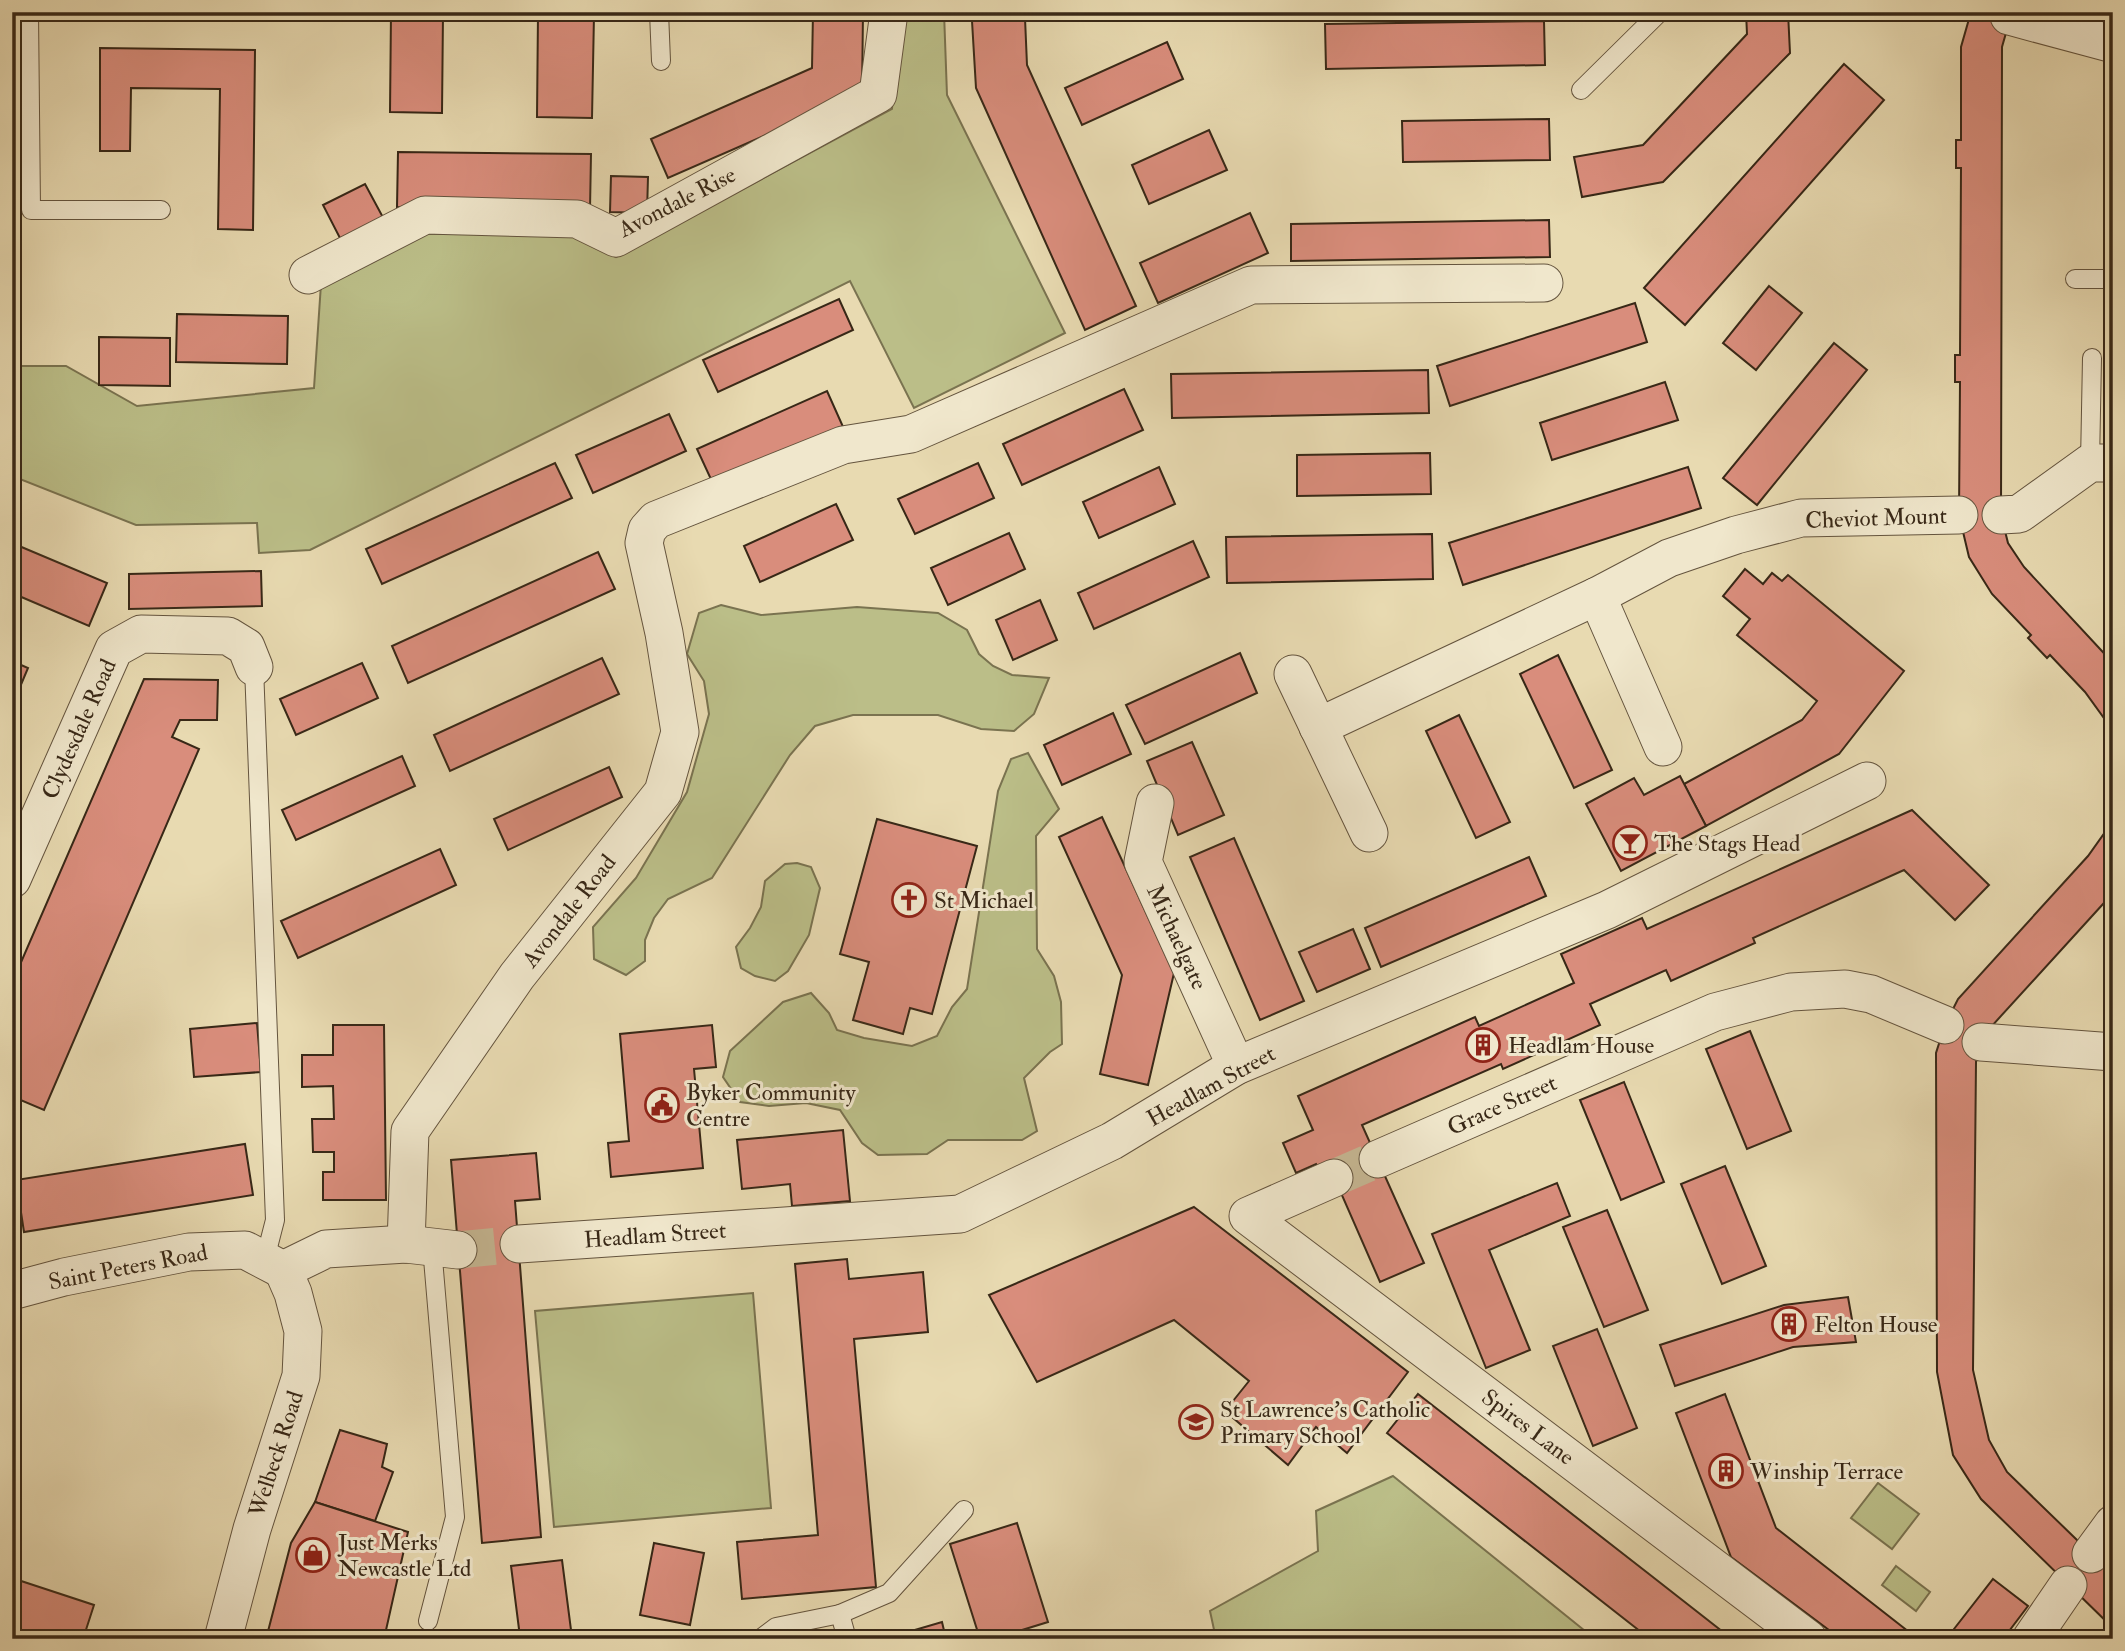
<svg xmlns="http://www.w3.org/2000/svg" width="2125" height="1651" viewBox="0 0 2125 1651" font-family="'IM FELL Double Pica',serif">
<style>
.green{fill:#bbbe88;stroke:#7a7350;stroke-width:2}
.building{fill:#d98d7c;stroke:#382817;stroke-width:2}
.lines{fill:none;stroke-linecap:round;stroke-linejoin:round}
.street-tunnel{stroke:#c5b692;stroke-width:37;stroke-dasharray:37 18;stroke-linecap:butt}
.lane-casing{stroke:#64543e;stroke-width:20}
.street-casing{stroke:#64543e;stroke-width:39}
.lane{stroke:#f0e7cc;stroke-width:18}
.street{stroke:#f0e7cc;stroke-width:37}
.labels{text-anchor:middle;dominant-baseline:central;stroke-width:6;stroke-linejoin:round;paint-order:stroke}
.street-label{font-size:23px;fill:#382817;stroke:#f0e7cc}
.poi-label{font-size:23px;fill:#382817;stroke:#f0e7cc;text-anchor:start}
</style>
<rect width="100%" height="100%" fill="#e8dab1"/>
<filter id="stains"><feTurbulence type="fractalNoise" baseFrequency=".00286" numOctaves="4"/><feColorMatrix values="0 0 0 0 .2 0 0 0 0 .09 0 0 0 0 .02 0 0 0 .5 -.17"/></filter>
<radialGradient id="worn" r=".72"><stop offset=".6" stop-color="#630" stop-opacity="0"/><stop offset="1" stop-color="#630" stop-opacity=".3"/></radialGradient>
<!-- green -->
<g class="green">
<path d="M900,12H944L947,95L1065,333L914,408L850,281L310,550L259,553L257,523L136,525L20,479L12,495V366H66L137,406L314,388L321,284L421,234L565,231L616,257L892,109Z"/>
<path d="M721,605L761,615L857,607L938,613L967,630L979,654L993,666L1012,675L1049,678L1034,714L1014,731L981,729L938,715H853L815,726L790,755L712,878L668,899L654,918L645,940V961L626,975L594,959L593,927L636,878L687,792L709,714L704,681L687,654L699,613Z"/>
<path d="M1028,753L1059,809L1036,836L1037,949L1054,976L1061,1002L1062,1044L1050,1052L1024,1078L1037,1131L1022,1140H948L927,1154L878,1155L862,1143L840,1110L806,1103L769,1106L740,1102L723,1077L730,1051L783,1002L811,993L829,1013L837,1030L864,1038L912,1046L937,1036L952,1007L967,989L998,791L1011,759Z"/>
<path d="M797,863L811,867L820,888L809,935L788,971L775,981L755,976L741,968L736,947L750,928L761,907L765,881L785,864Z"/>
<path d="M753,1293L771,1508L554,1527L535,1311Z"/>
<path d="M1393,1476L1595,1639H1216L1210,1611L1318,1551L1316,1511Z"/>
<path d="M1878,1483L1919,1514L1892,1549L1851,1518Z"/>
<path d="M1896,1566L1930,1592L1916,1611L1882,1585Z"/>
</g>
<!-- building -->
<g class="building">
<path d="M813,12H863L862,93L668,178L651,139L812,68Z"/>
<path d="M1746,12H1788L1790,53L1663,182L1582,197L1574,157L1643,145L1747,34Z"/>
<path d="M1971,12H2012L2002,47L2001,515L2008,543L2024,567L2113,663V743L2106,721L2085,692L2050,655L2047,658L2028,638L2031,635L1992,594L1969,557L1959,515L1960,382H1955V355H1960L1961,168H1956V140H1961V47Z"/>
<path d="M391,13L443,14L442,113L390,112Z"/>
<path d="M538,14L594,15L592,118L537,117Z"/>
<path d="M1025,18L1027,65L1136,306L1085,330L976,88L972,21Z"/>
<path d="M1544,21L1545,65L1326,69L1325,24Z"/>
<path d="M1167,42L1183,79L1082,125L1065,88Z"/>
<path d="M100,48L255,50L253,230L218,229L220,89L131,88L130,151H100Z"/>
<path d="M1844,64L1884,100L1685,325L1644,288Z"/>
<path d="M1549,119L1550,160L1403,162L1402,121Z"/>
<path d="M1209,130L1227,170L1149,204L1132,165Z"/>
<path d="M398,152L591,154L590,209L397,207Z"/>
<path d="M611,176L648,177L647,213L610,212Z"/>
<path d="M365,184L386,223L343,244L323,205Z"/>
<path d="M1250,213L1268,253L1158,303L1140,263Z"/>
<path d="M1549,220L1550,257L1291,261V224Z"/>
<path d="M1769,286L1802,313L1756,370L1723,343Z"/>
<path d="M839,299L853,330L718,392L703,360Z"/>
<path d="M1635,303L1647,342L1450,406L1437,366Z"/>
<path d="M177,314L288,316L287,364L176,362Z"/>
<path d="M99,337L170,338V386L99,385Z"/>
<path d="M1834,343L1867,370L1757,505L1723,478Z"/>
<path d="M1428,370L1429,413L1172,418L1171,374Z"/>
<path d="M1665,382L1678,420L1552,460L1540,423Z"/>
<path d="M1124,389L1143,430L1022,485L1003,444Z"/>
<path d="M827,391L844,429L715,488L697,449Z"/>
<path d="M669,414L686,451L593,493L576,455Z"/>
<path d="M1430,453L1431,494L1297,496V455Z"/>
<path d="M555,463L572,498L382,584L366,549Z"/>
<path d="M978,463L994,498L915,534L898,499Z"/>
<path d="M1159,467L1175,504L1099,538L1083,502Z"/>
<path d="M1688,467L1701,508L1463,585L1449,543Z"/>
<path d="M836,504L853,540L760,582L744,546Z"/>
<path d="M1009,533L1025,569L948,605L931,568Z"/>
<path d="M1432,534L1433,579L1227,583L1226,537Z"/>
<path d="M1193,541L1209,577L1094,629L1078,593Z"/>
<path d="M12,543L107,583L89,626L12,593Z"/>
<path d="M598,552L615,589L408,683L392,646Z"/>
<path d="M1745,569L1763,584L1772,573L1782,581L1788,575L1904,671L1839,754L1706,826L1684,784L1802,720L1817,701L1737,635L1750,619L1723,596Z"/>
<path d="M261,571L262,606L129,609V574Z"/>
<path d="M1040,600L1057,640L1013,660L996,620Z"/>
<path d="M1240,653L1257,693L1145,744L1126,705Z"/>
<path d="M1558,655L1612,770L1574,788L1520,674Z"/>
<path d="M602,658L619,694L450,771L434,735Z"/>
<path d="M12,661L28,668L12,706Z"/>
<path d="M362,663L378,698L296,735L280,699Z"/>
<path d="M144,679L218,680L217,720H180L172,737L199,749L44,1110L16,1098L12,1107V983Z"/>
<path d="M1113,713L1131,754L1062,785L1044,745Z"/>
<path d="M1459,715L1510,822L1476,838L1426,731Z"/>
<path d="M1192,742L1224,815L1178,835L1147,761Z"/>
<path d="M402,756L415,786L296,840L282,810Z"/>
<path d="M609,767L622,797L508,850L494,819Z"/>
<path d="M1680,776L1706,826L1621,871L1586,804L1634,778L1644,795Z"/>
<path d="M1912,810L1989,885L1955,920L1904,870L1753,938L1755,943L1671,981L1666,970L1590,1004L1600,1025L1503,1069L1501,1064L1362,1125L1424,1263L1380,1282L1331,1170L1320,1175L1316,1164L1296,1173L1283,1143L1313,1130L1298,1096L1475,1017L1479,1026L1574,983L1561,954L1642,918L1647,929Z"/>
<path d="M2113,810V893L1990,1028L1981,1042L1976,1062L1973,1370L1989,1440L2007,1472L2113,1575V1628L1981,1499L1953,1455L1937,1372L1936,1053L1945,1025L1958,999L2088,856L2110,825Z"/>
<path d="M1102,817L1174,973L1148,1085L1100,1074L1122,975L1059,837Z"/>
<path d="M877,819L977,846L932,1014L910,1008L903,1034L853,1020L869,962L840,954Z"/>
<path d="M1234,838L1304,1001L1260,1020L1190,857Z"/>
<path d="M440,849L456,885L298,958L281,921Z"/>
<path d="M1529,857L1546,896L1381,967L1365,928Z"/>
<path d="M1353,929L1370,969L1317,992L1299,952Z"/>
<path d="M257,1023L261,1072L194,1077L190,1029Z"/>
<path d="M333,1025H384L386,1200H323V1172H334V1152H313L312,1119H334L333,1086L302,1087V1055H333Z"/>
<path d="M712,1025L716,1067L694,1069L703,1168L611,1177L608,1143L629,1141L620,1034Z"/>
<path d="M1750,1031L1791,1131L1747,1149L1706,1049Z"/>
<path d="M1624,1082L1664,1182L1621,1200L1580,1100Z"/>
<path d="M843,1130L850,1201L792,1206L790,1184L742,1189L737,1140Z"/>
<path d="M245,1144L253,1195L24,1232L16,1180Z"/>
<path d="M536,1153L540,1199L515,1201L541,1537L482,1543L451,1160Z"/>
<path d="M1725,1166L1766,1266L1722,1284L1681,1184Z"/>
<path d="M1557,1183L1570,1216L1489,1250L1530,1350L1486,1368L1432,1234Z"/>
<path d="M1194,1207L1408,1372L1347,1453L1316,1427L1288,1465L1225,1411L1249,1381L1174,1320L1037,1382L989,1295Z"/>
<path d="M1607,1210L1648,1310L1604,1327L1563,1227Z"/>
<path d="M847,1259L849,1279L923,1272L928,1332L854,1339L876,1587L742,1599L737,1542L818,1535L795,1264Z"/>
<path d="M1848,1297L1856,1342L1793,1347L1675,1386L1660,1345L1784,1305Z"/>
<path d="M1597,1329L1637,1428L1593,1446L1553,1346Z"/>
<path d="M1418,1394L1649,1574L1732,1639H1650L1387,1433Z"/>
<path d="M1725,1394L1776,1528L1918,1639H1841L1731,1557L1676,1413Z"/>
<path d="M340,1430L387,1444L382,1467L393,1472L375,1521L315,1502Z"/>
<path d="M315,1502L408,1532L384,1639H266L291,1543Z"/>
<path d="M1017,1523L1048,1622L993,1639H980L950,1544Z"/>
<path d="M654,1543L704,1553L690,1625L640,1615Z"/>
<path d="M562,1560L571,1630L520,1637L511,1566Z"/>
<path d="M12,1578L94,1605L83,1639H12Z"/>
<path d="M1993,1579L2028,1606L2003,1639H1966L1954,1629Z"/>
<path d="M942,1622L946,1639H884Z"/>
</g>
<g class="lines">
<!-- street-tunnel -->
<g class="street-tunnel">
<path d="M1334,1178L1378,1159"/>
<path d="M458,1250L519,1244"/>
</g>
<!-- lane casing -->
<g class="lane-casing">
<g id="lane">
<path d="M29,12L31,210H161"/>
<path d="M659,12L661,61"/>
<path d="M1581,90L1660,12"/>
<path d="M2075,279H2113"/>
<path d="M2090,463L2092,358"/>
<path d="M254,667L275,1220L265,1259"/>
<path d="M840,1614L889,1593L964,1510"/>
<path d="M428,1621L455,1517L432,1247"/>
<path d="M760,1639L776,1627L840,1614L847,1639"/>
</g>
</g>
<!-- street casing -->
<g class="street-casing">
<g id="street">
<path d="M2009,16L2113,44"/>
<path d="M308,275L425,215L577,219L616,238L878,94L889,12"/>
<path d="M2001,515L2019,514L2090,463H2113"/>
<path d="M1597,596L1663,747"/>
<path d="M1293,674L1369,833"/>
<path d="M1318,727L1597,596L1669,558L1736,535L1801,518L1959,515"/>
<path d="M1155,803L1143,862L1236,1066"/>
<path d="M12,879L114,649L141,634L228,636L246,647L254,667"/>
<path d="M1981,1042L2113,1052"/>
<path d="M1378,1159L1715,1012L1791,992L1845,989L1871,994L1945,1025"/>
<path d="M1334,1178L1248,1216L1808,1639"/>
<path d="M406,1244L410,1131L517,976L663,792L680,732L664,633L644,543L647,530L656,520L843,445L911,434L1251,285L1544,283"/>
<path d="M519,1244L960,1214L1112,1141L1236,1066L1607,910L1867,781"/>
<path d="M283,1270L326,1249L406,1244L458,1250"/>
<path d="M12,1291L64,1277L189,1252L245,1250L283,1270"/>
<path d="M2091,1554L2113,1524"/>
<path d="M223,1639L252,1529L301,1376L303,1331L293,1293L283,1270"/>
<path d="M2031,1639L2068,1585"/>
</g>
</g>
<!-- lane -->
<use href="#lane" class="lane"/>
<!-- street -->
<use href="#street" class="street"/>
</g>
<!-- icons -->
<defs>
<g id="bar-ring" transform="scale(1.75)"><circle r="9.5" fill="#f0e7cc" stroke="#8f2418" stroke-width="1.5"/><path d="M-6-5H6L.8 .8V4.5H3.5V6h-7V4.5H-.8V.8Z" fill="#8f2418"/></g>
<g id="church-ring" transform="scale(1.75)"><circle r="9.5" fill="#f0e7cc" stroke="#8f2418" stroke-width="1.5"/><path d="M-1.2-6h2.4v3.5h3.3v2.4h-3.3V6h-2.4V-.1h-3.3v-2.4h3.3Z" fill="#8f2418"/></g>
<g id="building-ring" transform="scale(1.75)"><circle r="9.5" fill="#f0e7cc" stroke="#8f2418" stroke-width="1.5"/><path d="M-4-6H4V6H1V3H-1V6H-4ZM-2.5-4.3h1.7v1.8h-1.7ZM.8-4.3h1.7v1.8H.8ZM-2.5-1h1.7V.8h-1.7ZM.8-1h1.7V.8H.8Z" fill="#8f2418"/></g>
<g id="civic-ring" transform="scale(1.75)"><circle r="9.5" fill="#f0e7cc" stroke="#8f2418" stroke-width="1.5"/><path d="M-.6-6.5H3V-4.5H.6V-3L4-1V1h2V6H-6V1h2V-1L-.6-3ZM-1.2 2.5V6h2.4V2.5Z" fill="#8f2418"/></g>
<g id="school-ring" transform="scale(1.75)"><circle r="9.5" fill="#f0e7cc" stroke="#8f2418" stroke-width="1.5"/><path d="M0-5L7-2L0 1L-7-2ZM-4 1L0 2.5L4 1V4Q0 6-4 4Z" fill="#8f2418"/></g>
<g id="shop-ring" transform="scale(1.75)"><circle r="9.5" fill="#f0e7cc" stroke="#8f2418" stroke-width="1.5"/><path d="M-5-2.5h2.3a2.7 3.5 0 0 1 5.4 0H5L5.5 6h-11ZM-1.5-2.5h3a1.5 2.3 0 0 0-3 0Z" fill="#8f2418"/></g>
</defs>
<g fill-rule="evenodd">
<use href="#bar-ring" x="1630" y="843"/>
<use href="#church-ring" x="909" y="900"/>
<use href="#building-ring" x="1483" y="1045"/>
<use href="#civic-ring" x="662" y="1105"/>
<use href="#building-ring" x="1789" y="1324"/>
<use href="#school-ring" x="1196" y="1422"/>
<use href="#building-ring" x="1726" y="1471"/>
<use href="#shop-ring" x="313" y="1555"/>
</g>
<g class="labels">
<!-- street labels -->
<g class="street-label">
<text transform="translate(677 202) rotate(-27)">Avondale Rise</text>
<text transform="translate(1876 518) rotate(-2)">Cheviot Mount</text>
<text transform="translate(79 729) rotate(-66)">Clydesdale Road</text>
<text transform="translate(569 911) rotate(-52)">Avondale Road</text>
<text transform="translate(1177 937) rotate(65)">Michaelgate</text>
<text transform="translate(1211 1086) rotate(-29)">Headlam Street</text>
<text transform="translate(1502 1105) rotate(-24)">Grace Street</text>
<text transform="translate(655 1235) rotate(-4)">Headlam Street</text>
<text transform="translate(128 1267) rotate(-11)">Saint Peters Road</text>
<text transform="translate(1528 1427) rotate(37)">Spires Lane</text>
<text transform="translate(276 1454) rotate(-72)">Welbeck Road</text>
</g>
<!-- poi labels -->
<g class="poi-label">
<text x="1654" y="843">The Stags Head</text>
<text x="934" y="900">St Michael</text>
<text x="1508" y="1045">Headlam House</text>
<text x="686" y="1092">Byker Community<tspan x="686" dy="26">Centre</tspan></text>
<text x="1814" y="1324">Felton House</text>
<text x="1220" y="1409">St Lawrence's Catholic<tspan x="1220" dy="26">Primary School</tspan></text>
<text x="1750" y="1471">Winship Terrace</text>
<text x="338" y="1542">Just Merks<tspan x="338" dy="26">Newcastle Ltd</tspan></text>
</g>
</g>
<!-- margin -->
<rect width="2125" height="1651" fill="none" stroke="#e8dab1" stroke-width="42"/>
<rect x="14" y="14" width="2097" height="1623" fill="none" stroke="#382817" stroke-width="3.5"/>
<rect x="21" y="21" width="2083" height="1609" fill="none" stroke="#382817" stroke-width="2"/>
<rect width="100%" height="100%" filter="url(#stains)"/>
<rect width="100%" height="100%" fill="url(#worn)"/>
</svg>
